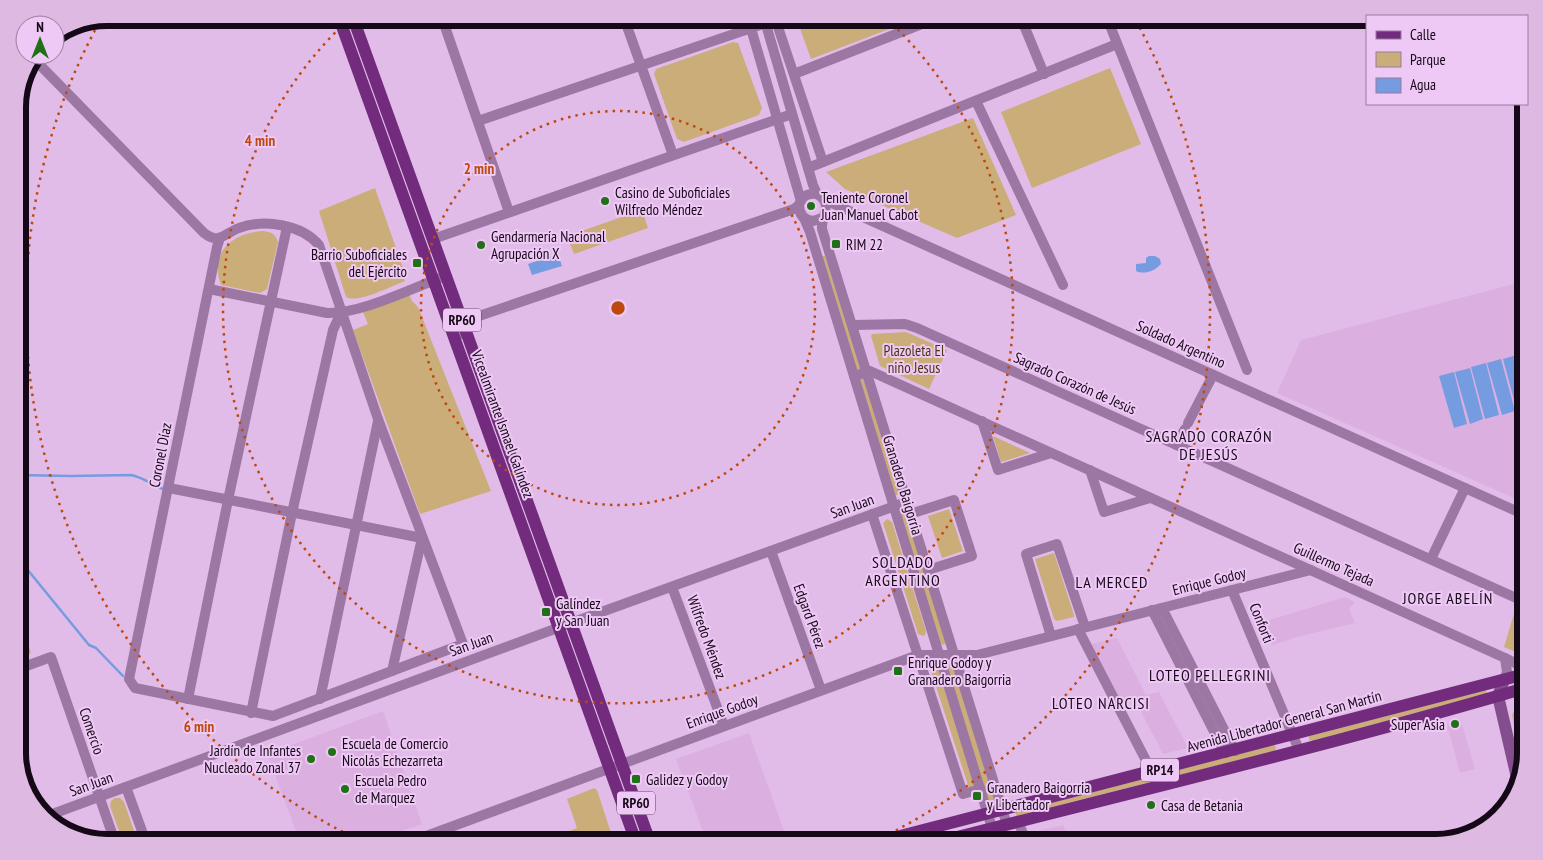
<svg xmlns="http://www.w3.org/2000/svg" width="1543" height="860" viewBox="0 0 1543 860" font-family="'PT Sans Narrow',sans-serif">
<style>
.built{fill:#dbb0e1}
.green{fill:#cbad79}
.water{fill:#759be1}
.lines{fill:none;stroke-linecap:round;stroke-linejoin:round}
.stream{stroke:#759be1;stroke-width:2.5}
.street{stroke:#9d77a3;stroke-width:10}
.secondary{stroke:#844d8d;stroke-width:12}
.primary{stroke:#722b7d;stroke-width:12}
.ring{fill:none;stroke:#be490e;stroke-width:2.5;stroke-dasharray:2.5 5}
.poi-dot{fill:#1f7017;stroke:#efc9f5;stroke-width:2}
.labels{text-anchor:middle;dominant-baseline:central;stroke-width:4;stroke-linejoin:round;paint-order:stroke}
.shield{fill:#efc9f5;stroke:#56425a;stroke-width:1}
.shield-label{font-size:14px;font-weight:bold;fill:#150817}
.poi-label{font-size:15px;fill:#150817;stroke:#efc9f5;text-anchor:start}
.street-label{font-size:15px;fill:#150817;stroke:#efc9f5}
.park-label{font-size:15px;fill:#473511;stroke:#efc9f5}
.neighbourhood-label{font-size:16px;letter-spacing:1px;fill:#150817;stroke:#efc9f5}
.rim{fill:none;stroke:#150817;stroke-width:6}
.centre{fill:#be490e;stroke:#efc9f5;stroke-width:2.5}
.ring-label{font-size:15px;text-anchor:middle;font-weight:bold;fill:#be490e;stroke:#efc9f5;stroke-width:4;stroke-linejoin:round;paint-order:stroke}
</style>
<rect width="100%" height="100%" fill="#e2bce8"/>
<!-- built -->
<g class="built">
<path d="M1525,281V503L1277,393L1301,340Z"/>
<path d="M1345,597L1355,602L1349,609L1355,623L1301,636L1272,645L1263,622Z"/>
<path d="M1117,638L1146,695L1159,692L1188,748L1163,754L1134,698L1121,701L1091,644Z"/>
<path d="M383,711L422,824L371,842H300L267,754Z"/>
<path d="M1461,720L1475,769L1460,773L1447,724Z"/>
<path d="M749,733L788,842H707L676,759Z"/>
<path d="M1063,825L1071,842H1031L1030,839L1033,832Z"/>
</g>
<!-- green -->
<g class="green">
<path d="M812,18H918L811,59L798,23Z"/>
<path d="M733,42L738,43L762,108L759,115L684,142L677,139L654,74L656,69Z"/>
<path d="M1110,68L1141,144L1032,188L1001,112Z"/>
<path d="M973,118L1016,215L957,238L845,189L826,172Z"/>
<path d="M375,188L403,268L402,273L405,281C391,286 358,304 346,297L319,211Z"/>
<path d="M642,210L648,228L574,254L567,236Z"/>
<path d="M263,231C272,232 275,234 278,242L267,289L260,293L221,285C209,252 232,233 263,231Z"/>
<path d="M823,256H825L861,368L857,372L822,257Z"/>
<path d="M409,294L412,301L418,307L491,491L420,514L353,330L368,324L363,312Z"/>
<path d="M906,332L947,350L929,389L880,366L871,336L872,334Z"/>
<path d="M859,376L864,377L899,492L898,495H895Z"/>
<path d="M993,436L1030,453L1001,462Z"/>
<path d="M902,509L905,511L946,642L944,645L939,643L900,510Z"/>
<path d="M949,509L963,551L942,558L928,516Z"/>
<path d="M887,519L892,522L926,631L925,635L923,636L918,634L883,523Z"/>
<path d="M1054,553L1074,615V617L1057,621L1054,619L1035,559Z"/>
<path d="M1516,607L1525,611V656L1504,647Z"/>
<path d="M18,615L31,653L18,658Z"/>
<path d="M932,662L937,664L975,787L969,788L929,665Z"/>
<path d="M949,662L952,664L995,802L994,805L989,804L946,664Z"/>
<path d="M1486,690L1487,694L1313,741L1309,740V736Z"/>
<path d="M1525,704V753L1522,765L1512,715L1516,707Z"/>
<path d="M1274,745L1276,747L1275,751L1016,816V812Z"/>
<path d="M594,788L597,790L614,842H567L564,833L577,828L567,799Z"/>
<path d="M115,798H120L124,802L138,842H123L110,806L111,801Z"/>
</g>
<!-- water -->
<g class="water">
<path d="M558,254L562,266L532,275L528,264Z"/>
<path d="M1149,256H1155L1160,259L1161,264C1155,271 1144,275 1136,271V264L1146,263V258Z"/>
<path d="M1517,355L1525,386V409L1517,411L1503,359Z"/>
<path d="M1501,359L1515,411L1502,415L1487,363Z"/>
<path d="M1486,363L1499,415L1485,419L1471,367Z"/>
<path d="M1470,368L1483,419L1470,424L1455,372Z"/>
<path d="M1454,372L1467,424L1454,428L1439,376Z"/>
</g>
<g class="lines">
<!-- stream -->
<g class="stream">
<path d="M18,475L71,476L131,475C143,477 152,485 163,489"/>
<path d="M18,558L89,645L96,648L123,676"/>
</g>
<!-- street -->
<g class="street">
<path d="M442,18L509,212"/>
<path d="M624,18L673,155"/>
<path d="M748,18L801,201"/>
<path d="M764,18L813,185L817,194"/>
<path d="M775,18L823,162"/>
<path d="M1021,18L1044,74"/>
<path d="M1107,18L1247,370"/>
<path d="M375,21L384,18"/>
<path d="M36,61L204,233C208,236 212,239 218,238C225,237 232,230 239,228C264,219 301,224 319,245L378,419L463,644L273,716L135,688L129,679L217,247L220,238"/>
<path d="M794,74L937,18"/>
<path d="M976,101L1063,285"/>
<path d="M478,121L766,23"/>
<path d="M808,168L1117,44"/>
<path d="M825,200L1525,515"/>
<path d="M804,218L810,232L992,828"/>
<path d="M822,218L813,221C804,220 799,215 799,205C802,196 808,193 817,194C834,204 821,215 822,229L1007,825"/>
<path d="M433,239L792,114"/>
<path d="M209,289L327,313C360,314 408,290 440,278"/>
<path d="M853,325L905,324L917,328L1525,602"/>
<path d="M462,334L471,322L479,316L794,209L799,205"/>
<path d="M854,376L870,371L1505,658L1507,672L1504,680"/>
<path d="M982,421L998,470L1051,453"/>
<path d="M1188,423L1213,375"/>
<path d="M1176,445L1185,429"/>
<path d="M1090,470L1104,512L1150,498"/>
<path d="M169,488L422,538L392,671"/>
<path d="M872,514L963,794L981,789"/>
<path d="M910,514L954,500L972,556L928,570"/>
<path d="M771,551L821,690"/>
<path d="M1431,559L1465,488"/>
<path d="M672,587L724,726"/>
<path d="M1232,590L1299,750"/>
<path d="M1162,608L1235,751"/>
<path d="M1152,610L1225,753"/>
<path d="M1078,629L1152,772"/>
<path d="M1051,636L1026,554L1057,544L1085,627"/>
<path d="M1505,658L1525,668"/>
<path d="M18,669L51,657L115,842"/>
<path d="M188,699L228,500L287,227"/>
<path d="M320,699L378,421"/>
<path d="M251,713L292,513L333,330L341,313"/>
<path d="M126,787L146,842"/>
<path d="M47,816L571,623L906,502"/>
<path d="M1018,822L1027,842"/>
<path d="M410,842L918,655H977L1311,570"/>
</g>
<!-- secondary -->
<path class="secondary" d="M1504,680L1498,696L1518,782"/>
<!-- primary -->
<g class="primary">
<path d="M339,18L636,842"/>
<path d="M353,18L650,842"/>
<path d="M877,842L1525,674"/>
<path d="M938,842C1134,792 1331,745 1525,688"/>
</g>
</g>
<!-- distance rings -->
<g class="ring">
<circle cx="618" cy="308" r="197"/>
<path d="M887 19A395 395 0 1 1 349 19"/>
<path d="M363 842A592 592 0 0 1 100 21M1136 21A592 592 0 0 1 873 842"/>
</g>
<!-- markers -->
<g class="poi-dot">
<circle cx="605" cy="201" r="5"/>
<circle cx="811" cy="206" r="5"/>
<rect x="831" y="239" width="10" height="10" rx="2.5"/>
<circle cx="481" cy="245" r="5"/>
<rect x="412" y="258" width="10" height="10" rx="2.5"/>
<rect x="541" y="607" width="10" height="10" rx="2.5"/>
<rect x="893" y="666" width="10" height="10" rx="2.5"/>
<circle cx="1455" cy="724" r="5"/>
<circle cx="332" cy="752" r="5"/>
<circle cx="311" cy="759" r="5"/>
<rect x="631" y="774" width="10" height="10" rx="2.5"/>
<circle cx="345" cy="789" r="5"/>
<rect x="972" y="791" width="10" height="10" rx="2.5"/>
<circle cx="1151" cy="805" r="5"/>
</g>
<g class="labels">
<!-- shield labels -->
<g class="shield">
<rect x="443" y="308.5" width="38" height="23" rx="4"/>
<rect x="1141" y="758.5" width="38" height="23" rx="4"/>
<rect x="617" y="791.5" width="38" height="23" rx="4"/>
</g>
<g class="shield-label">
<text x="462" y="320">RP60</text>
<text x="1160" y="770">RP14</text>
<text x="636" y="803">RP60</text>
</g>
<!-- poi labels -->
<g class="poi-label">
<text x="615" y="192">Casino de Suboficiales<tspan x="615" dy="17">Wilfredo Méndez</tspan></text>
<text x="821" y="197">Teniente Coronel<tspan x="821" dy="17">Juan Manuel Cabot</tspan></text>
<text x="491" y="236">Gendarmería Nacional<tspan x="491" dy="17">Agrupación X</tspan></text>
<text x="846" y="244">RIM 22</text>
<text x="407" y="254" text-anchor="end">Barrio Suboficiales<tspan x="407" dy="17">del Ejército</tspan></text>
<text x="556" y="603">Galíndez<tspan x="556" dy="17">y San Juan</tspan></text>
<text x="908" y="662">Enrique Godoy y<tspan x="908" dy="17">Granadero Baigorria</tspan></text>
<text x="1445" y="724" text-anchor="end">Super Asia</text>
<text x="342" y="743">Escuela de Comercio<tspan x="342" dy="17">Nicolás Echezarreta</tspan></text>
<text x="301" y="750" text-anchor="end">Jardín de Infantes<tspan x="301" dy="17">Nucleado Zonal 37</tspan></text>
<text x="646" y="779">Galidez y Godoy</text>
<text x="355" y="780">Escuela Pedro<tspan x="355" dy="17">de Marquez</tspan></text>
<text x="987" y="787">Granadero Baigorria<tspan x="987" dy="17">y Libertador</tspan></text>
<text x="1161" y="805">Casa de Betania</text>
</g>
<!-- street labels -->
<g class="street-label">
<text transform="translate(1181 344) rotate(24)">Soldado Argentino</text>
<text transform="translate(1075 383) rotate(24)">Sagrado Corazón de Jesús</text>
<text transform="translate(503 424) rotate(70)">Vicealmirante Ismael Galíndez</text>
<text transform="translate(160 455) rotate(-79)">Coronel Díaz</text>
<text transform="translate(903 485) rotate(73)">Granadero Baigorria</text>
<text transform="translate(852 506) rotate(-20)">San Juan</text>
<text transform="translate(1334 564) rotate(24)">Guillermo Tejada</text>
<text transform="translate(1209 581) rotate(-14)">Enrique Godoy</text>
<text transform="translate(810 616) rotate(70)">Edgard Pérez</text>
<text transform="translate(1262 623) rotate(68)">Conforti</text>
<text transform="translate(707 637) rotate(70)">Wilfredo Méndez</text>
<text transform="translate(471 644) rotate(-20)">San Juan</text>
<text transform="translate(722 711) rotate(-20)">Enrique Godoy</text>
<text transform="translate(1284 721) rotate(-15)">Avenida Libertador General San Martín</text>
<text transform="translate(92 731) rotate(71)">Comercio</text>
<text transform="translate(91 784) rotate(-20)">San Juan</text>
</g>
<!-- park labels -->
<g class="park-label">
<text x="914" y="350">Plazoleta El<tspan x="914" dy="17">niño Jesus</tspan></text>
</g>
<!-- neighbourhood labels -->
<g class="neighbourhood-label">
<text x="1209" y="436">SAGRADO CORAZÓN<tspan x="1209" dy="18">DE JESÚS</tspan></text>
<text x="903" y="562">SOLDADO<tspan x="903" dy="18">ARGENTINO</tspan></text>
<text x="1112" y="582">LA MERCED</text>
<text x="1448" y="598">JORGE ABELÍN</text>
<text x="1210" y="675">LOTEO PELLEGRINI</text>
<text x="1101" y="703">LOTEO NARCISI</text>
</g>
</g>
<!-- crop -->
<path d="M0 0H1543V860H0ZM107 26H1436A81 81 0 0 1 1517 107V753A81 81 0 0 1 1436 834H107A81 81 0 0 1 26 753V107A81 81 0 0 1 107 26Z" fill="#debae3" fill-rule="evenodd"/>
<path class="rim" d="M107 26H1436A81 81 0 0 1 1517 107V753A81 81 0 0 1 1436 834H107A81 81 0 0 1 26 753V107A81 81 0 0 1 107 26Z"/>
<circle cx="618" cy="308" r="8" class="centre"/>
<g class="ring-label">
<text x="260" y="146">4 min</text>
<text x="479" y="174">2 min</text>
<text x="199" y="732">6 min</text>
</g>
<!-- legend -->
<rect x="1366" y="15" width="162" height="90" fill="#efc9f5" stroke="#987c9c"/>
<rect x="1376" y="31" width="25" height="8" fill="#722b7d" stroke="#987c9c"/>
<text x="1410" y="40" font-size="15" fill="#150817">Calle</text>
<rect x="1376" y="52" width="25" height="15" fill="#cbad79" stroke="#987c9c"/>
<text x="1410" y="65" font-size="15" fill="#150817">Parque</text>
<rect x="1376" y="78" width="25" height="15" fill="#759be1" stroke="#987c9c"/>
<text x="1410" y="90" font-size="15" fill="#150817">Agua</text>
<!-- north arrow -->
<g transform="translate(40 40)"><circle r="24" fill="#efc9f5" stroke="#987c9c"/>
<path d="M0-4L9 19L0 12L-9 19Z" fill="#1f7017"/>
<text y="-8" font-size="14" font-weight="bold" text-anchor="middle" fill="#150817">N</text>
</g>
</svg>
